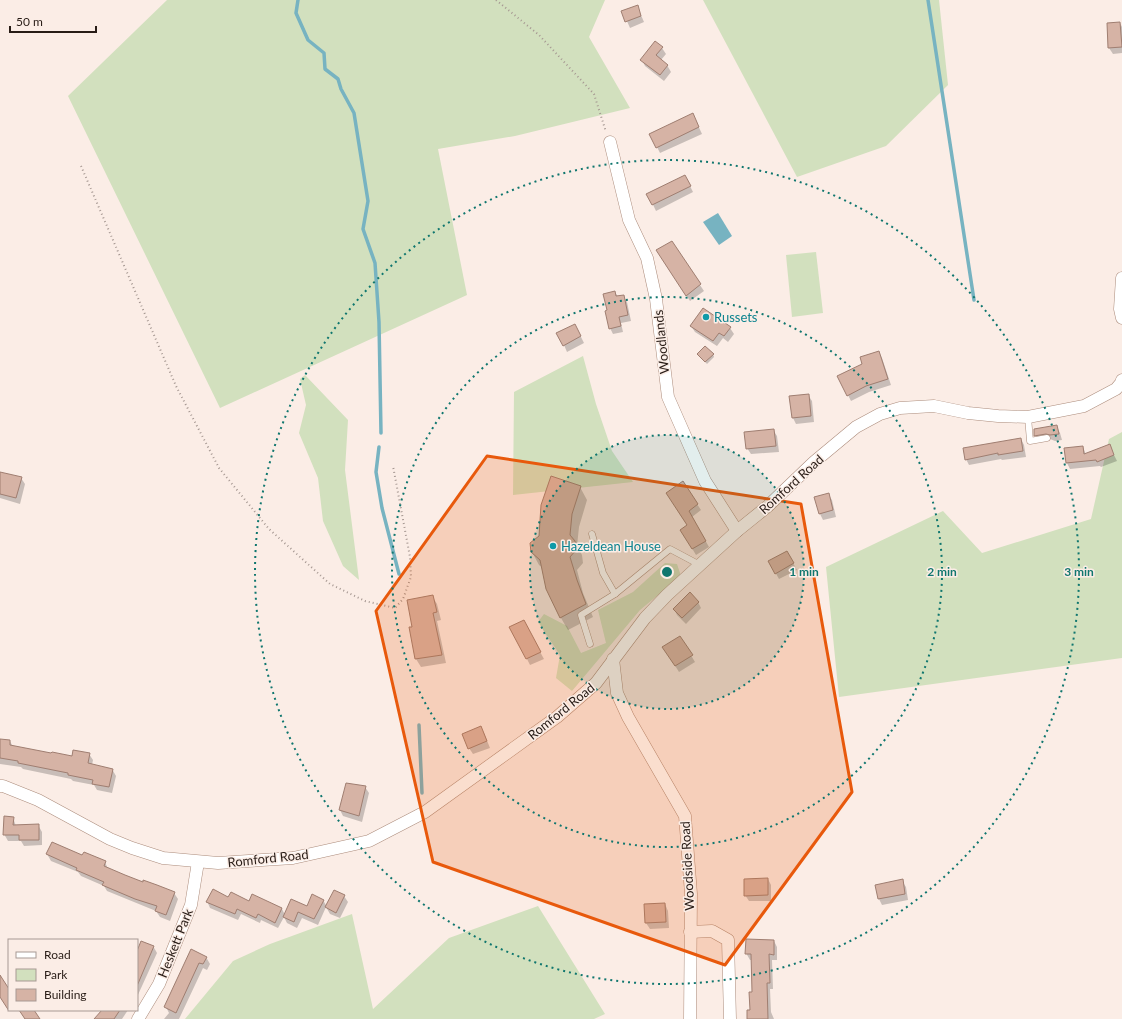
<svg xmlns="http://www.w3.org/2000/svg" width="1122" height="1019" viewBox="0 0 1122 1019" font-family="Lato,sans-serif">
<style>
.green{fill:#d2e0be}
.water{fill:#77b3c1}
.shadow{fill:#0003}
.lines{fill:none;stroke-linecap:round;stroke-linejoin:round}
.stream{stroke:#77b3c1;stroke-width:3.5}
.building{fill:#d6b3a5;stroke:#9f7e71}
.service-casing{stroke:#ac8c7c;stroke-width:7}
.minor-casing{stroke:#ac8c7c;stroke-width:13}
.path{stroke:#a59791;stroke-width:2;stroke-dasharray:1 3;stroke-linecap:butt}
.service{stroke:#fff;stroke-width:6}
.minor{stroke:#fff;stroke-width:12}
.marked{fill:#e8590c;fill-opacity:0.2;stroke:#e8590c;stroke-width:3;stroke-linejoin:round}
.ring{fill:none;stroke:#0f766e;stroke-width:2;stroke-dasharray:2 4}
.culture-dot{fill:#0f9aa8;stroke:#fbede6;stroke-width:1.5}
.labels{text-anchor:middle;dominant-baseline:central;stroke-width:3;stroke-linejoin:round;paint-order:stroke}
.culture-label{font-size:13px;fill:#0d838f;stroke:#fbede6;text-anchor:start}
.street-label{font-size:13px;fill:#281c16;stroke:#fbede6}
.centre{fill:#0f766e;stroke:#fbede6;stroke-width:2}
.ring-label{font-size:12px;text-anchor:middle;font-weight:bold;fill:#0f766e;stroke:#fbede6;stroke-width:3;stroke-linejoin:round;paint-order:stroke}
</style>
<rect width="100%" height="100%" fill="#fbede6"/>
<!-- green -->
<g class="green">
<path d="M167,0H605L589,37L630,108L515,136L438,149L467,295L220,408L68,96Z"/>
<path d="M703,0H939L948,85L886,146L797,177Z"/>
<path d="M816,252L823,313L792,317L786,255Z"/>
<path d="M583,356L596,404L612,451L633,482L513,495L514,392Z"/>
<path d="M305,375L348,420L345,470L359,580L343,566L323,521L318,478L299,433L306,405L300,379Z"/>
<path d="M1122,432V658L839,697L826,567L943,511L982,553L1091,519L1109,439Z"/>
<path d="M665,563L677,564L681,576L640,610L572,691L556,678L560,655L538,622L544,614L567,626L581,653L606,643L598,610L633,592Z"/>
<path d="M538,906L605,1014L594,1019H185L233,961L270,944L352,914L373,1009L449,938Z"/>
</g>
<!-- water -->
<path class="water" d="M718,213L732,236L719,245L703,222Z"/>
<!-- shadow -->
<g class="shadow">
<path d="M637,6L644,22L630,28L623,12Z"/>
<path d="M1120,23L1122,27V53L1113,54L1109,48Z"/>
<path d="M662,48L666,54L661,60L667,65L671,72L664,81L645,66L642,60Z"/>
<path d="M696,121L702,134L660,153L657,147Z"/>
<path d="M688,182L693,192L656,211L648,194Z"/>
<path d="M671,242L704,291L690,301L661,256Z"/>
<path d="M615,292L618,297L623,296L627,302L631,321L621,323L623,332L613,334L610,328Z"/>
<path d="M691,326L730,328L734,334L728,342L723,338L717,346L695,332Z"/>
<path d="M578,331L584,343L567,352L564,345Z"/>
<path d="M879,352L882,358L891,385L869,392L851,401L848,395L863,364Z"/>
<path d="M698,354H713L714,357L707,364Z"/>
<path d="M808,395L812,401L814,422L796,424L793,418Z"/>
<path d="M1057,427L1060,433L1062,440L1055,441L1050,439L1039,441L1035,435Z"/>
<path d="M773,430L777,436L779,452L751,454L747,448Z"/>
<path d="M1021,439L1024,445L1026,457L1002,460L1001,459L969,465L966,459Z"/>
<path d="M1109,445L1117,461L1101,467L1100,466L1070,469L1067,463L1083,447L1086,455Z"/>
<path d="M0,473L21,478L25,484L20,504L0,498Z"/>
<path d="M580,487L587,500L579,527L577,546L582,555L583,563L577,570L583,593L593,617L568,630L561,618L543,568L539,565L532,552L540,537Z"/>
<path d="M668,493L697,504L701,510L692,517L709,547L696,555L681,530L688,526Z"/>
<path d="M828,494L832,500L836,517L823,520L820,514Z"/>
<path d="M787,552L797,570L779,579L769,561Z"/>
<path d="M432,596L437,604L441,620L437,621L446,663L421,667L416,659L413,628Z"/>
<path d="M698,602L701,608L686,624L677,615L674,609Z"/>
<path d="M523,621L544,659L530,665L511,627Z"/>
<path d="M680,637L695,662L679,672L667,653Z"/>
<path d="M484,733L490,748L473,754L469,748Z"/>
<path d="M0,740L10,741L13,747L72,757L89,754L93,760L92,765L112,769L116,776L112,793L97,790L94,785L73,781L71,779L23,769L21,767L0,764Z"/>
<path d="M365,787L369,793L362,822L343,816L340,810Z"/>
<path d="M13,818L16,826L38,825L42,832V845L24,846L21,841H8L4,834Z"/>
<path d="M47,854L83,856L105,862L108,869L124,876L174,893L178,899L170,921L160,917L156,911L107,891L104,886L81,876L78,872L51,861Z"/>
<path d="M768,879L771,885V901H749L745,895Z"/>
<path d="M902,881L906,887L908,900L882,905L879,899L876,886Z"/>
<path d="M344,896L348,902L340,918L330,914L326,907L318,925L302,918L297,928L287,923L284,917L278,928L261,920L260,923L241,914L238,920L210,908L207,901L249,902L282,909L285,915L323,900L327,907Z"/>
<path d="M665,904L668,911L669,928L650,929L646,923Z"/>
<path d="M774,941L777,947V960H772L773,989H770L771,1012L774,1019H748L751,1011L753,993L752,960H750L746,953Z"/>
<path d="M153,946L157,953L137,997V953Z"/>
<path d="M192,951L206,957L210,964L207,970L203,968L179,1019H164L169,1013L166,1007Z"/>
<path d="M105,1010H128L122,1019H95Z"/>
</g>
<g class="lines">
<!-- stream -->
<g class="stream">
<path d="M298,0L296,13L308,40L324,53L325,69L338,79L341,89L354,113L368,201L363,229L375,263L379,322L381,433"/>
<path d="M928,0L974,300"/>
<path d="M379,447L376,472L382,508L399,574"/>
<path d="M419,725L422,793"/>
</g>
</g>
<!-- building -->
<g class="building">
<path d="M638,5L641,16L625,22L621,11Z"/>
<path d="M1120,22L1122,47L1108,48L1107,23Z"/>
<path d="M655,41L663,47L656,55L668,65L660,75L640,60Z"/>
<path d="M693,113L699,127L656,148L649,134Z"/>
<path d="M685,175L691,186L652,205L646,194Z"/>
<path d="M672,241L701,284L686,296L656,250Z"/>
<path d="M615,291L616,296L624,295L628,315L619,317L621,326L609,329L605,311L607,310L603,294Z"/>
<path d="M703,308L731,327L724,336L719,333L713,341L690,326Z"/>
<path d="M575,324L581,336L563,346L556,333Z"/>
<path d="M705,346L714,354L705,362L697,354Z"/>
<path d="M879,351L888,379L866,386L847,396L837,376L862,364L860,357Z"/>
<path d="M809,394L811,416L792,418L789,396Z"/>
<path d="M1057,425L1059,434L1050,435L1046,434L1034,436V429Z"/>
<path d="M774,429L776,446L746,449L744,432Z"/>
<path d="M1021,438L1023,451L998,455V453L965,460L963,448Z"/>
<path d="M1110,444L1114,455L1097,462L1096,460L1066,463L1064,448L1083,446L1084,454Z"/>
<path d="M0,472L22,477L16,498L0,494Z"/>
<path d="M551,476L581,486L572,514L570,535L575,541L576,550L570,557L577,580L586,604L560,618L546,589L540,560L531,552L530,543L539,536L541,505Z"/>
<path d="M683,481L698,504L689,511L706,541L692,549L680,530L687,525L666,493Z"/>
<path d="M829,493L833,510L819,514L814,497Z"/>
<path d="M787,551L794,563L775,574L768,561Z"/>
<path d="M690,592L699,602L682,618L673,609Z"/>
<path d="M433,595L437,612L433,613L442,655L415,659L409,627H412L407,600Z"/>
<path d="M524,620L541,652L526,659L509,627Z"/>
<path d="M680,636L693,655L675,666L662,647Z"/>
<path d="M481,726L487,741L468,749L462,734Z"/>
<path d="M0,739L10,740V745L51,753L52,752L72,756L73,750L90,753L88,763L113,769L109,787L92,784L93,780L68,775V773L18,763V761L0,758Z"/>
<path d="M346,783L366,786L359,816L339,810Z"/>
<path d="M4,816L14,817L13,825L39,824V840H19V835H3Z"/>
<path d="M52,842L82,855L84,852L106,861L104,866L125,875L143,882V880L157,885L175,892L166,915L155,911L157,906L135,899L102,885L104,882L76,870L77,868L46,854Z"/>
<path d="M768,878V895L744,896V879Z"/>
<path d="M903,879L905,894L878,899L875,885Z"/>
<path d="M213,889L228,897L231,892L249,901L252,894L282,908L275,923L258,914L256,918L237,909L235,914L206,902Z"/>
<path d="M334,890L345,895L336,913L325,907Z"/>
<path d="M312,894L324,900L314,919L298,912L294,922L283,917L291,899L307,906Z"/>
<path d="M665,903L666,922L645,923L644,904Z"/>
<path d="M746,939L774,940V955L769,954L770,983H767L768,1019H747V1010H750L749,992H752L751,954H745Z"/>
<path d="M141,941L154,946L137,986V951Z"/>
<path d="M191,949L207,957L203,964L199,963L176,1013L164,1007Z"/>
<path d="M0,975L9,989V1011L0,997Z"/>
<path d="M19,1010H34L40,1019H25Z"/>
<path d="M102,1010H120L114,1019H94Z"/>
</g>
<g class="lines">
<!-- service casing -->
<g class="service-casing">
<g id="service">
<path d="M1028,417L1030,441L1047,438"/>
<path d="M592,534L603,573L615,594L670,549L700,565"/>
<path d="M590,644L581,615L615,594"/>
</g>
</g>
<!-- minor casing -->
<g class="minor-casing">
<g id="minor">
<path d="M610,142L629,220L647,258L656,299L668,397L705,481L737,531"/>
<path d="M1122,278L1120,309L1122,318"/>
<path d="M613,659L617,693L628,717L685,816L691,894L690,1019"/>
<path d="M0,786H3L38,800L110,839L132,848L163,858L218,863L293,858L369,841L425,812L557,717L596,683L645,618L667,595L737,531L768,506L814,462L856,427L880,414L900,408L934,406L968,413L998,416L1028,417L1084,406L1116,389L1121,383L1122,380"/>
<path d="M690,932L712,931L728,940L730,1019"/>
<path d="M138,1019L159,984L191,905L198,862"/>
</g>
</g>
<!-- path -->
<g class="path">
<path d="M496,0L539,35L594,94L606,132"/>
<path d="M81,166L176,386L219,468L269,529L330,584L365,601L395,608L403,599L411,577L410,557L393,466"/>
</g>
<!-- service -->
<use href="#service" class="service"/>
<!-- minor -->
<use href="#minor" class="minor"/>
</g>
<!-- marked area -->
<path class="marked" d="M487,456L801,504L852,792L725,965L433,862L376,611Z"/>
<!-- distance rings -->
<circle cx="667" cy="572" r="137" fill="#0f766e" fill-opacity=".12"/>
<g class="ring">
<circle cx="667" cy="572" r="137"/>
<circle cx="667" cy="572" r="275"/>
<circle cx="667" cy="572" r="412"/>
</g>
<!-- markers -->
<g class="culture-dot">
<circle cx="706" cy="317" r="4"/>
<circle cx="553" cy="546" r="4"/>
</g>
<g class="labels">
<!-- culture labels -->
<g class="culture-label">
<text x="714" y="317">Russets</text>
<text x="561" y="546">Hazeldean House</text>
</g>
<!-- street labels -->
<g class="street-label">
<text transform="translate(661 342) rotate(-96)">Woodlands</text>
<text transform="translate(791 484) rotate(-42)">Romford Road</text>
<text transform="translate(561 711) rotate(-39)">Romford Road</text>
<text transform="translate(268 858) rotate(-6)">Romford Road</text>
<text transform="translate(687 866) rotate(-93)">Woodside Road</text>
<text transform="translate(175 943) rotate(-68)">Heskett Park</text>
</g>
</g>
<circle cx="667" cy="572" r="6" class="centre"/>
<g class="ring-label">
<text x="804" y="576">1 min</text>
<text x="942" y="576">2 min</text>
<text x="1079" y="576">3 min</text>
</g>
<!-- legend -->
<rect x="8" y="939" width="130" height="72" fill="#fbede6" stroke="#a79993"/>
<rect x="16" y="952" width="20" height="6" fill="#ffffff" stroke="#a79993"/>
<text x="44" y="959" font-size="12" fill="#281c16">Road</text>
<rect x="16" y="969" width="20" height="12" fill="#d2e0be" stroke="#a79993"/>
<text x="44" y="979" font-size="12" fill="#281c16">Park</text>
<rect x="16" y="989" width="20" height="12" fill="#d6b3a5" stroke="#a79993"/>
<text x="44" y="999" font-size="12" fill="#281c16">Building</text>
<!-- scale -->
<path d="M10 26v6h86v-6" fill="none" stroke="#281c16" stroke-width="2"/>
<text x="16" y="26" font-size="12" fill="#281c16" stroke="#fbede6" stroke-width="3" paint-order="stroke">50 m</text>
</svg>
